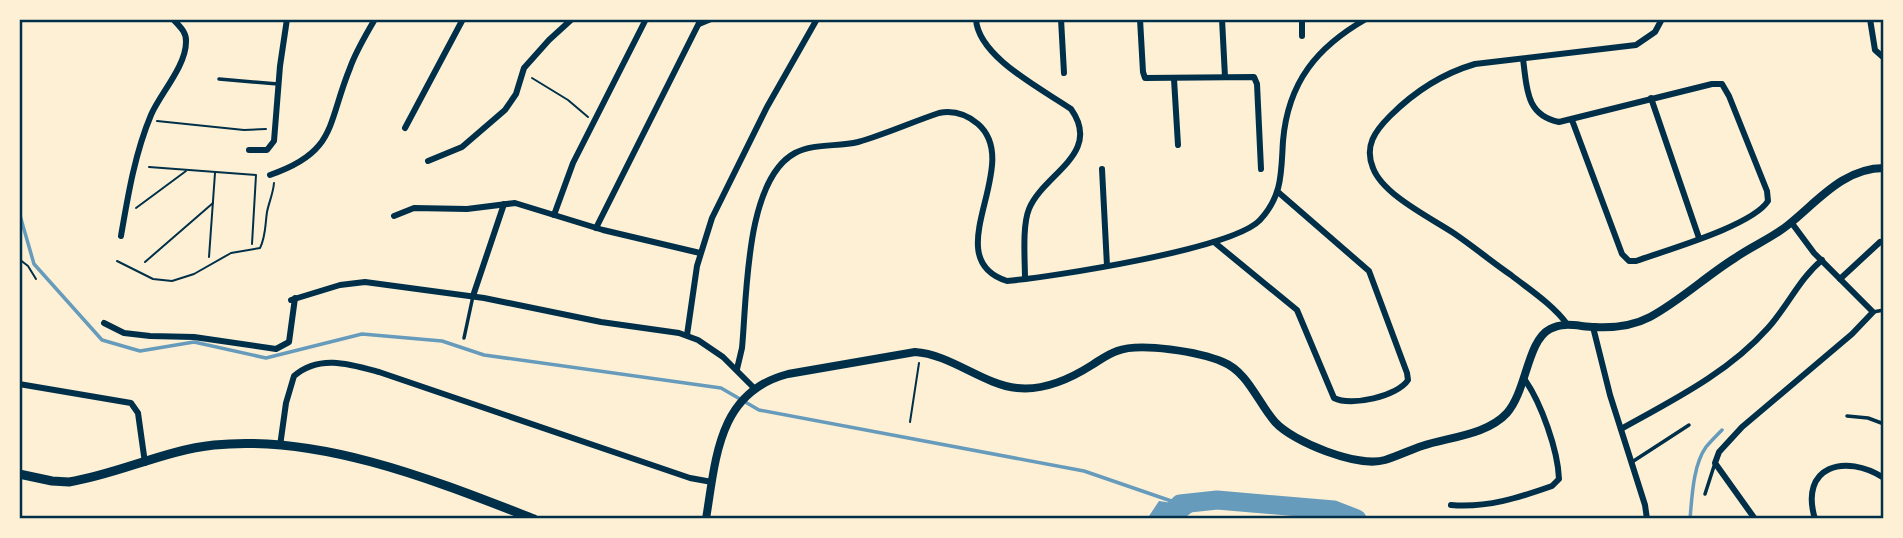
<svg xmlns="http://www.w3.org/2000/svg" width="1903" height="538" viewBox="0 0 1903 538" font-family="'Exo 2',sans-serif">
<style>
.water{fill:#669bbc}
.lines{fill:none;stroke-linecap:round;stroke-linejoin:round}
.stream{stroke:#669bbc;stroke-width:3.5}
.river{stroke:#669bbc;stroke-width:19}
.path{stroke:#003049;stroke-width:2}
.service{stroke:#003049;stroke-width:3.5}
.minor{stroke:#003049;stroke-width:6}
.tertiary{stroke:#003049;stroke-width:8}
.secondary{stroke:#003049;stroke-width:9}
.neatline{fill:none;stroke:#003049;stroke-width:2.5}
</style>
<rect width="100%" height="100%" fill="#fdf0d5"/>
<!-- water -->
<path class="water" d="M1159,501L1199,507L1183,519H1147Z"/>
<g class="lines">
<!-- stream -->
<g class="stream">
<path d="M19,212L34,264L102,340L140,351L194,342L266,358L362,334L442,341L484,355L721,388L759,410L1084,471L1180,504"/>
<path d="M1690,519C1692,497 1693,465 1706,447C1711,441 1717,435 1722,430"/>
</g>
<!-- river -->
<path class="river" d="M1165,519L1180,504L1217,500L1334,510L1357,519"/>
<!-- path -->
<g class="path">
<path d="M532,78L568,100L588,117"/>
<path d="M157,121L244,130L266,129"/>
<path d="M149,167L256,175L252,244"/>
<path d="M136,208L186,171"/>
<path d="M209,257L215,173"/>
<path d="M19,259L28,266L36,279"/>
<path d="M117,261L153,279L172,281L194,274L231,253L260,248C266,236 265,225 267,212C269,202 273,194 274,183"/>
<path d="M145,262L213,203"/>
<path d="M910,422L919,363"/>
</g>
<!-- service -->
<g class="service">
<path d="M219,79L278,84"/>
<path d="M1873,312L1884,310"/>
<path d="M464,338L473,296"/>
<path d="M1847,416L1868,418L1884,424"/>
<path d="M1632,462L1689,425"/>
<path d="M1705,494L1715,463"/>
</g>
<!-- minor -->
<g class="minor">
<path d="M976,19C978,57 1042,89 1071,109C1103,154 1043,174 1029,209C1022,226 1025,260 1025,279"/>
<path d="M1061,19L1064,73"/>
<path d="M1140,19L1143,72L1145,78L1254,77L1257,84L1261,169"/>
<path d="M1222,19L1225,77"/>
<path d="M1302,19V36"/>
<path d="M1870,19L1875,50L1884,58"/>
<path d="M699,24L711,19"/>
<path d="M1523,59C1527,87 1525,115 1559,122L1712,84H1722L1729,96L1767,191L1768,201C1752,226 1666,250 1636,261H1629L1622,254L1572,120"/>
<path d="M1174,79L1178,145"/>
<path d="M1651,98L1699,238"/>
<path d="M405,128L463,19"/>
<path d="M249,150H267L274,141L280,66L287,19"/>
<path d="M428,161L462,147L505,110L516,94L524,68L549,40L572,19"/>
<path d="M1102,169L1107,266"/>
<path d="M270,175C337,152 327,124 350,68C356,51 366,35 375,19"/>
<path d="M554,215L573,163L646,19"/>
<path d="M394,216L414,208L467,209L515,203L603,230L700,253"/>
<path d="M596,228L701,19"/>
<path d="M121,236C128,195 135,153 151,115C160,94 186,66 186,42C187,32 179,26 173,19"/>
<path d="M1214,242L1297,310L1334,398C1351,407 1398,396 1408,380L1407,373L1369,271L1278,192"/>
<path d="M1840,279L1880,242"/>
<path d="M473,296L504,204"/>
<path d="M291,300L340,285L365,282L484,298L601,322L679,333L698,340L723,357L754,388"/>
<path d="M104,323L124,333L150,336L194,337L276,349L289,342L295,298"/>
<path d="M1567,324C1552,304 1530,290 1511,275C1492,262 1474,247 1455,234C1431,218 1383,195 1373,168C1364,146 1375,131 1390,116C1415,91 1441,74 1475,64L1636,45L1655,32L1662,19"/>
<path d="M1593,327L1610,395L1645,505L1647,519"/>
<path d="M687,335L697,266L712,218L767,107L817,19"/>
<path d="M737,369L742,348C747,297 745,180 795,153C814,143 838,147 858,142C886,134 912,122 939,113C954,110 966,114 978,124C1025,165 935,258 1007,281C1052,277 1233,249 1260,220C1283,195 1281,172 1283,141C1288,82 1317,47 1366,19"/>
<path d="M19,384L131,403L138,413L145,463"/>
<path d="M1621,429C1673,400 1728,373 1768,328C1788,306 1799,279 1822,260"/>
<path d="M280,446L286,403L294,376C319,354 350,364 379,372L690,478L712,482"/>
<path d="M1451,505C1487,508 1518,498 1552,486L1559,479C1558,450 1541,403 1525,380"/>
<path d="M1755,519L1715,463L1719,452L1742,427L1852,334L1873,312L1814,253L1791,222"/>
<path d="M1815,519C1799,466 1845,453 1884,478"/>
</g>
<!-- tertiary -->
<path class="tertiary" d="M706,519C716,458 718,392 788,374L915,352C950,354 984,385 1017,388C1044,391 1070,379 1092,365C1100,360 1108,354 1117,351C1140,342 1200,352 1223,362C1248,372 1258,403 1275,422C1293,442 1358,468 1385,460C1398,456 1410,450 1422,446C1449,437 1487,435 1507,413C1527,390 1527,341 1550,329C1565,321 1580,327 1595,327C1615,328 1633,326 1650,317C1680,301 1706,276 1735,258C1752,246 1772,238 1788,225C1817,202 1843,168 1884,168"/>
<!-- secondary -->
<path class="secondary" d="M19,474L52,481L69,482C118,474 165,450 214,445C321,434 436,481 534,519"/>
</g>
<!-- border -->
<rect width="1903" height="538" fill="none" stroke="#fdf0d5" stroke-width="42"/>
<rect x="21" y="21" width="1861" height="496" class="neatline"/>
</svg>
